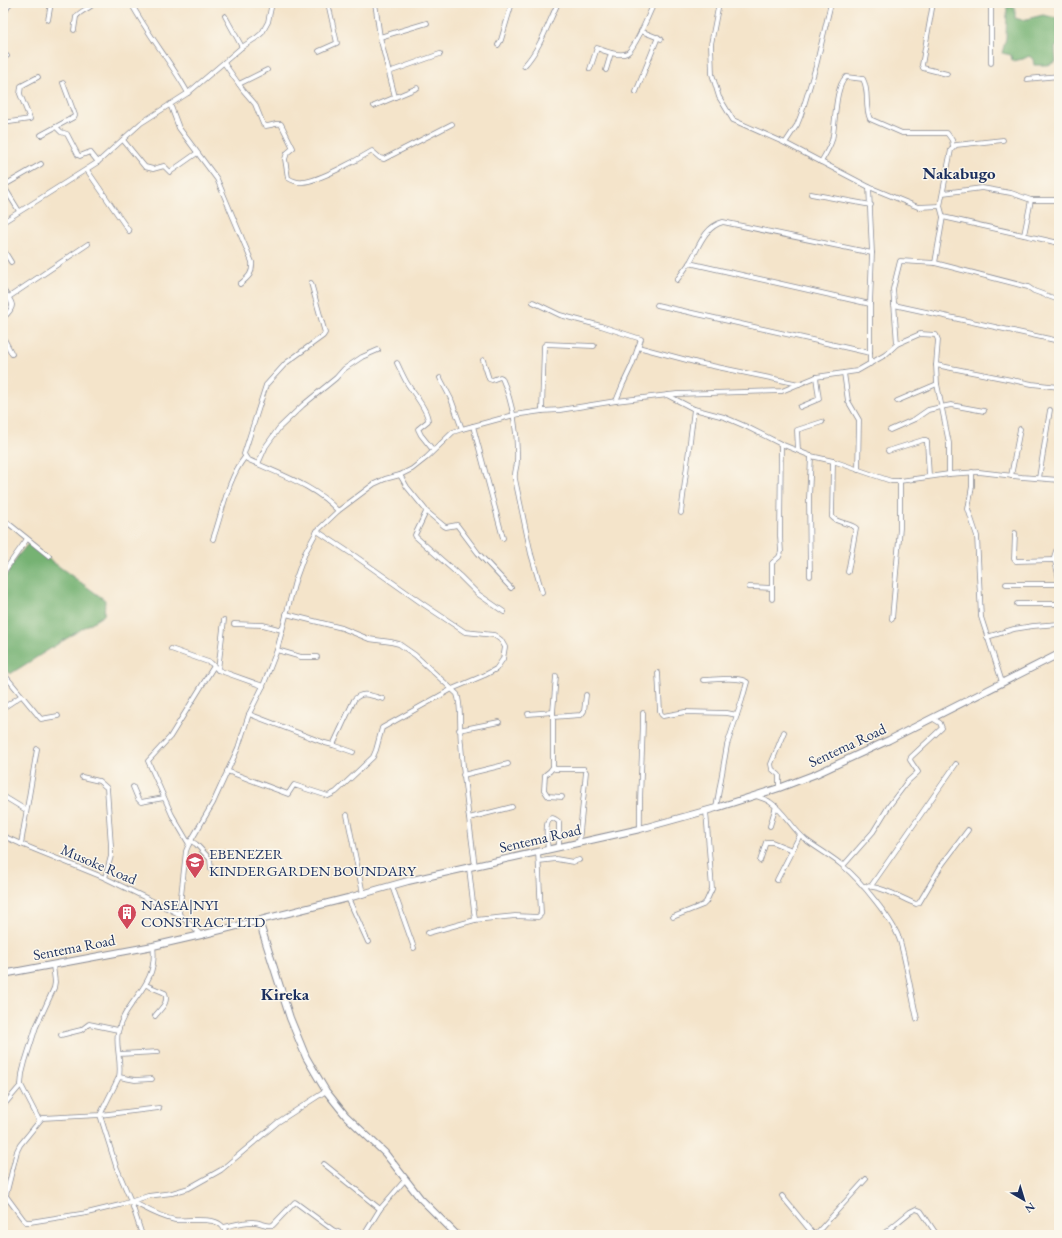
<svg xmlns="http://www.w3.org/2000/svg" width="1062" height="1238" viewBox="0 0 1062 1238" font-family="'EB Garamond',serif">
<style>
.forest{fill:#76b273;stroke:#487068}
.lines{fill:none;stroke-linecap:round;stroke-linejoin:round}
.street-casing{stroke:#888a94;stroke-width:5.5}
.secondary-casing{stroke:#888a94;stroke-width:8}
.street{stroke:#fff;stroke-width:4}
.secondary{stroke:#fff;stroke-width:6}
.labels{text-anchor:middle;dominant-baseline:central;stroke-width:3;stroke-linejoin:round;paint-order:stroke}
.street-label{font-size:15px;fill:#1b2f5e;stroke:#fbf7ec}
.poi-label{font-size:15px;fill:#1b2f5e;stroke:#fbf7ec;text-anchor:start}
.quarter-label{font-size:17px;font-weight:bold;fill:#1b2f5e;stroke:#fbf7ec}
</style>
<rect width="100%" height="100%" fill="#fbf7ec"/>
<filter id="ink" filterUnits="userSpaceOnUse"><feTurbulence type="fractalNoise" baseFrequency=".025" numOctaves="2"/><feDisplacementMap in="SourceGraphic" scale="8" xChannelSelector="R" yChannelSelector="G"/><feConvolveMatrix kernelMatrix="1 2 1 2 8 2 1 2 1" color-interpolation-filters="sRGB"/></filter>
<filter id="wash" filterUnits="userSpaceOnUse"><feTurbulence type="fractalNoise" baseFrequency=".012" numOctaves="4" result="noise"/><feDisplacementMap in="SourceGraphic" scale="16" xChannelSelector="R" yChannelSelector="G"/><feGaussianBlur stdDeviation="0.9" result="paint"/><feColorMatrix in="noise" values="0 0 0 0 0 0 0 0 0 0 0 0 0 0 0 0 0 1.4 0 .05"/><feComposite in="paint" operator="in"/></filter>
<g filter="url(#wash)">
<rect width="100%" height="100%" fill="#f4e4ca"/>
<!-- forest -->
<g class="forest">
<path d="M1007,6L1015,7V18L1022,20L1043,15L1057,18L1059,45L1055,47L1056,62L1048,65H1034L1033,59L1029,56L1023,59L1012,61L1011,55L1002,53L1006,38Z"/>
<path d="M28,544L105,600L104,615L10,674L3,668V581L17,557Z"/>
</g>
</g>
<g filter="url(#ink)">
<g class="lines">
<!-- street casing -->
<g class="street-casing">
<g id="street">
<path d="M131,3C148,35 171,62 188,93"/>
<path d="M375,3L380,37L395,97"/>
<path d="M719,3L711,44L712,74L719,97L733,120L785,143L869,187L918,207L940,206"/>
<path d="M933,3L922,65L923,68L947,74"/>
<path d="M1058,3L1059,12"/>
<path d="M3,15L10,3"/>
<path d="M225,16L242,47"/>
<path d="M48,20L51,3"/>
<path d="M74,30L76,17C80,11 86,10 91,6V3"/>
<path d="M641,31L661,39"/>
<path d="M380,37L427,23"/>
<path d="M498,45L501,40L512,3"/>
<path d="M319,51L337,43L328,3"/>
<path d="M3,57L7,56"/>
<path d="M224,63L243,90L255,104L263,124L266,126C271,126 275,123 281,124L293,148L287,153L285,159L288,178C293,181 297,183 303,182C319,181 357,160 372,151L380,158L384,159L452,124"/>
<path d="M991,63V3"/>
<path d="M524,66C540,49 548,24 558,3"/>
<path d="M590,69L597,48C605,51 619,57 627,53C635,49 650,12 654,3"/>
<path d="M606,70L611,53"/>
<path d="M389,72L440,54"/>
<path d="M1027,79L1059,76"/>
<path d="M239,84L267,70"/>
<path d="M636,92L658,37"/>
<path d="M170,104L179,128L217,179L252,262C253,273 249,277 240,284"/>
<path d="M374,106L417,88"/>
<path d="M3,123L30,119L20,94L21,86L38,77"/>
<path d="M56,127L61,132L67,134L78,155L80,156L90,152L98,162"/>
<path d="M41,135L74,117L75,115L63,83"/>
<path d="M123,140L145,167L153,169L164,166L170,172L197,153"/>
<path d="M785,143L797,125L801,115L816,66L831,3"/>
<path d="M821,162C825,155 830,147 832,140C836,125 834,88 846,77L863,79C870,92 864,106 870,119L902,133H947L952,140L953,147"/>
<path d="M87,170L129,231"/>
<path d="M3,185L19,211"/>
<path d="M3,186L41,164"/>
<path d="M869,187L872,253L870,304V364"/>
<path d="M943,193L982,188L1011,193L1031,200H1059"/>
<path d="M811,194L871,205"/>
<path d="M943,217L1059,243"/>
<path d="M3,222L98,162L141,123L188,93L242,47L256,38L262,33L268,22L272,3"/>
<path d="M1024,235L1031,200"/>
<path d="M3,249L11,262"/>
<path d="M689,263L870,304"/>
<path d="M935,263L943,217L940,206L951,150L956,145L1003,140"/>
<path d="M677,280C681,274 686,268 690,262C699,247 704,227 723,222L872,253"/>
<path d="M311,283L325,333L323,336L286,363L266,385L244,454L247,459C278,474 315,485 338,511"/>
<path d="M3,290C13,303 17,306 3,318"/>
<path d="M9,297L88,244"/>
<path d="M533,302L560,315L601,326L641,339L632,365L623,384L616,401"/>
<path d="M657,305L870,353"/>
<path d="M894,305L1059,341"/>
<path d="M3,337L12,354"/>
<path d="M897,344L893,289L900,261L935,263L1028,287L1034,291L1059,300"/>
<path d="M638,347L698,363L799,384"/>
<path d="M483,360L489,379L492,380L500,377L502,378C513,403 518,434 517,461C517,468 514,471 515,479L531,554L542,592"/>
<path d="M397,363C400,369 403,376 407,383C413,393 428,410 428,421L418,429L421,435L433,450"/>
<path d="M936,365L1032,384L1059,387"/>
<path d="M844,373L848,401L859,420L858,470"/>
<path d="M440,378L451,399L462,429"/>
<path d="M667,395L694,409L724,417L745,426L781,444L811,456L833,461L891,481H900L949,474L979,472L1022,477L1059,480"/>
<path d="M897,401L937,384"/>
<path d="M800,407L819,399L816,377"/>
<path d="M542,411L544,346L546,344L594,346"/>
<path d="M473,426L503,538"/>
<path d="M890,430L915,419L928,410L941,407L951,405L984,411"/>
<path d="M798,450L797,430L822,422"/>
<path d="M888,451L923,440H926L927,442L929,476"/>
<path d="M833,461L832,517C838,524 849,522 856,528L848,572"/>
<path d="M258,464L266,446L279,428L303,405L336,378L344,369L362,357L378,350"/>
<path d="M972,472V486L968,509L977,536L981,617L1002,682"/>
<path d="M400,475L407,487L425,509L426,512L415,535L416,537L460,576L478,594L504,612"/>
<path d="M1011,476L1020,429"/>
<path d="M1039,478L1050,410"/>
<path d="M426,511L444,526L446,527L457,525L478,553L511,588"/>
<path d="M681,513L694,409"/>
<path d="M3,519L49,556"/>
<path d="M1015,533L1014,559L1016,561L1055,560"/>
<path d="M213,539C223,511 227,480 245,457"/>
<path d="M1059,549L1056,551L1054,557L1059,579"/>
<path d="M3,573L27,539"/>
<path d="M810,576L809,498L811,456"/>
<path d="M1006,584H1059"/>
<path d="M749,587L772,588"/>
<path d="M772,599V563L779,557L781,552L780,536L781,444"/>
<path d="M1017,604H1059"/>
<path d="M286,614L342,628L369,639L391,642L399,644L415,655L457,694C462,707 459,729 461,743C464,785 470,826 475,867"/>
<path d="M892,619L900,528V481"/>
<path d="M234,624L263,625L282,630"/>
<path d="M987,637L1014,629L1033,626L1059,624"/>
<path d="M171,649L211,663L218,670L263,686"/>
<path d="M277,650L301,657H317"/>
<path d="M218,670L224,620"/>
<path d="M3,673L41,719L58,716"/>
<path d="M658,673L660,711L661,714L663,716L685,712L727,713L737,715"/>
<path d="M556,676L553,712V767L555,769H584L586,772L579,842"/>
<path d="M703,680C713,680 739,676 747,682L742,700L727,745L716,808"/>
<path d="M3,708L21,696"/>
<path d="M249,714L325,743L333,745L354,700C362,690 372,696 383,699"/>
<path d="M528,714L553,712"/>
<path d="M553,717L581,715L584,711L586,695"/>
<path d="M459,730L499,722"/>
<path d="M333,745L353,752"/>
<path d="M553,767L550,771L545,775L544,790L548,796L562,797"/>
<path d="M227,771L288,794L294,785L328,796L336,792L373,757L376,750L382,728L452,689L485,675L496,669L503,659L505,647L501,640L494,635L465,632L423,604L355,556L317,531"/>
<path d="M463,775L508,764"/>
<path d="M82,777L99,781L107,788L111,846V856L105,878"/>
<path d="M133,787L138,799L141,802L164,798"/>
<path d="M779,788V775L772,769L771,764L784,732"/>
<path d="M3,796L26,810"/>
<path d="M756,796C761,798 766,799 770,802C785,812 792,829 806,840C818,849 831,856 843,866C860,880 894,921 900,941C907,966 911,993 917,1019"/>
<path d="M347,815L363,894"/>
<path d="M469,818L512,807"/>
<path d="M770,826L776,806"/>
<path d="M640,829C639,790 643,751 643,713"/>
<path d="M3,836L21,844L105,878L179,914L201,935"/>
<path d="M191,841L196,844L210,859L211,869"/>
<path d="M21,844L37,749"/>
<path d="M189,844L172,815L148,761L170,737L214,666"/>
<path d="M548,849C547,842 542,806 559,822V847"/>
<path d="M539,861L556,859L573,862L579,860"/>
<path d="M760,861L766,842H772L792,850"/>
<path d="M843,866L873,832L889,806L907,782L918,772L910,760L911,757L942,728L940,723L932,718"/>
<path d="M469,868L475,920L515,916L538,917L541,914L538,851"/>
<path d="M777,880L800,835"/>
<path d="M392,886L414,948"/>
<path d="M863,886C882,886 899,897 916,904L919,903L941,866L968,830"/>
<path d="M871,886L956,764"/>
<path d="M348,898L368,942"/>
<path d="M179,914L186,851L189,844L213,803L238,748L249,714L263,686L277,650L295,581L305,553L317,531L338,511L374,484L385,479L400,475L412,469L426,458L453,432L462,429L514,415L542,411L560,410L616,401L677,394L782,391L816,377L857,371L885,355L897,344L920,334L936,335L938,340L936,365L937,384L949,443V474"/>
<path d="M673,917L703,905L706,902L712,889L706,811"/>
<path d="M428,933L475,920"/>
<path d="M146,985L165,993C169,1003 161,1008 155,1016"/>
<path d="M61,1035L81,1030L89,1024L118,1030"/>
<path d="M119,1054L158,1052"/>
<path d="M119,1077L135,1080L152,1079"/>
<path d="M21,1085L39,1120"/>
<path d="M3,1106L21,1085L22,1074L25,1062L36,1027L54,988L55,982L53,965"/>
<path d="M324,1164L380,1209"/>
<path d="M6,1196L23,1219L26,1222H30L87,1213L120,1205L148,1196L172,1193L189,1188L221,1170L278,1122L326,1091"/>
<path d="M782,1196L814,1235"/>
<path d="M131,1201C145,1208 159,1217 175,1220C190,1222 224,1213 226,1235"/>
<path d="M3,1202L5,1199L17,1151L20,1145L42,1118L100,1115L159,1108"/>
<path d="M224,1227C234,1225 244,1221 254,1222C261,1222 266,1227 273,1225L295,1202L333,1230L346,1235"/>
<path d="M142,1235L131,1201L116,1166L100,1115L119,1077C122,1062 115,1046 118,1032C125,999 159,987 153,946"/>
<path d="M364,1235L380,1209L405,1180"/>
<path d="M815,1235L866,1179"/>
<path d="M882,1235L910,1212L916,1209L921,1211L937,1235"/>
</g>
</g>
<!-- secondary casing -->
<g class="secondary-casing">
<g id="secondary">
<path d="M259,921L290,1018L306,1057L317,1076L326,1091L346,1116L385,1153L420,1198L457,1235"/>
<path d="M3,974L153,946L201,935L348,898L408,881L640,829L716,808L779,788L816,774L889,740L1059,654"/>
</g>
</g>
<!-- street -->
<use href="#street" class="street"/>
<!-- secondary -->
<use href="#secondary" class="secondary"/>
</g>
</g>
<!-- icons -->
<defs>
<g id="school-pin" transform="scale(1)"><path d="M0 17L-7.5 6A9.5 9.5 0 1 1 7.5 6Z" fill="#d1495b" stroke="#fbf7ec"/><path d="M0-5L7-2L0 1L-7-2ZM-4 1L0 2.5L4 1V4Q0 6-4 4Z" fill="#fff"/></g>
<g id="building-pin" transform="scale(1)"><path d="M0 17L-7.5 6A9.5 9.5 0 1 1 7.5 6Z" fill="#d1495b" stroke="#fbf7ec"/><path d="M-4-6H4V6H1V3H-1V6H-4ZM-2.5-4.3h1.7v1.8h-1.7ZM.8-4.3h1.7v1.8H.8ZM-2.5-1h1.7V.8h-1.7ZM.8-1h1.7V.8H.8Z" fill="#fff"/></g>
</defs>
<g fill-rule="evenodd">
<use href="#school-pin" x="195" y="862"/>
<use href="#building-pin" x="127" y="913"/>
</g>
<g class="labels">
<!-- street labels -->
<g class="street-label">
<text transform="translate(847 745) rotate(-25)">Sentema Road</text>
<text transform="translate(540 838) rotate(-13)">Sentema Road</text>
<text transform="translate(99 864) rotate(23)">Musoke Road</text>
<text transform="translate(74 947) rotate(-11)">Sentema Road</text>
</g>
<!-- poi labels -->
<g class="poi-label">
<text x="209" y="853">EBENEZER<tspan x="209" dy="17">KINDERGARDEN BOUNDARY</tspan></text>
<text x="141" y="904">NASEA|NYI<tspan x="141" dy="17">CONSTRACT LTD</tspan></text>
</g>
<!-- quarter labels -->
<g class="quarter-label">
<text x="959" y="173">Nakabugo</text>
<text x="285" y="994">Kireka</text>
</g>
</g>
<!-- margin -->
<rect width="1062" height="1238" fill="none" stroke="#fbf7ec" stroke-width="16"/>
<!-- north arrow -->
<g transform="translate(1024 1200) rotate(142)" stroke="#fbf7ec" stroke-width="3" paint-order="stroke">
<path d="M0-3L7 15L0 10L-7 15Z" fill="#1b2f5e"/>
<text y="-6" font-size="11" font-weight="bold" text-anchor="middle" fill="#1b2f5e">N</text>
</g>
</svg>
